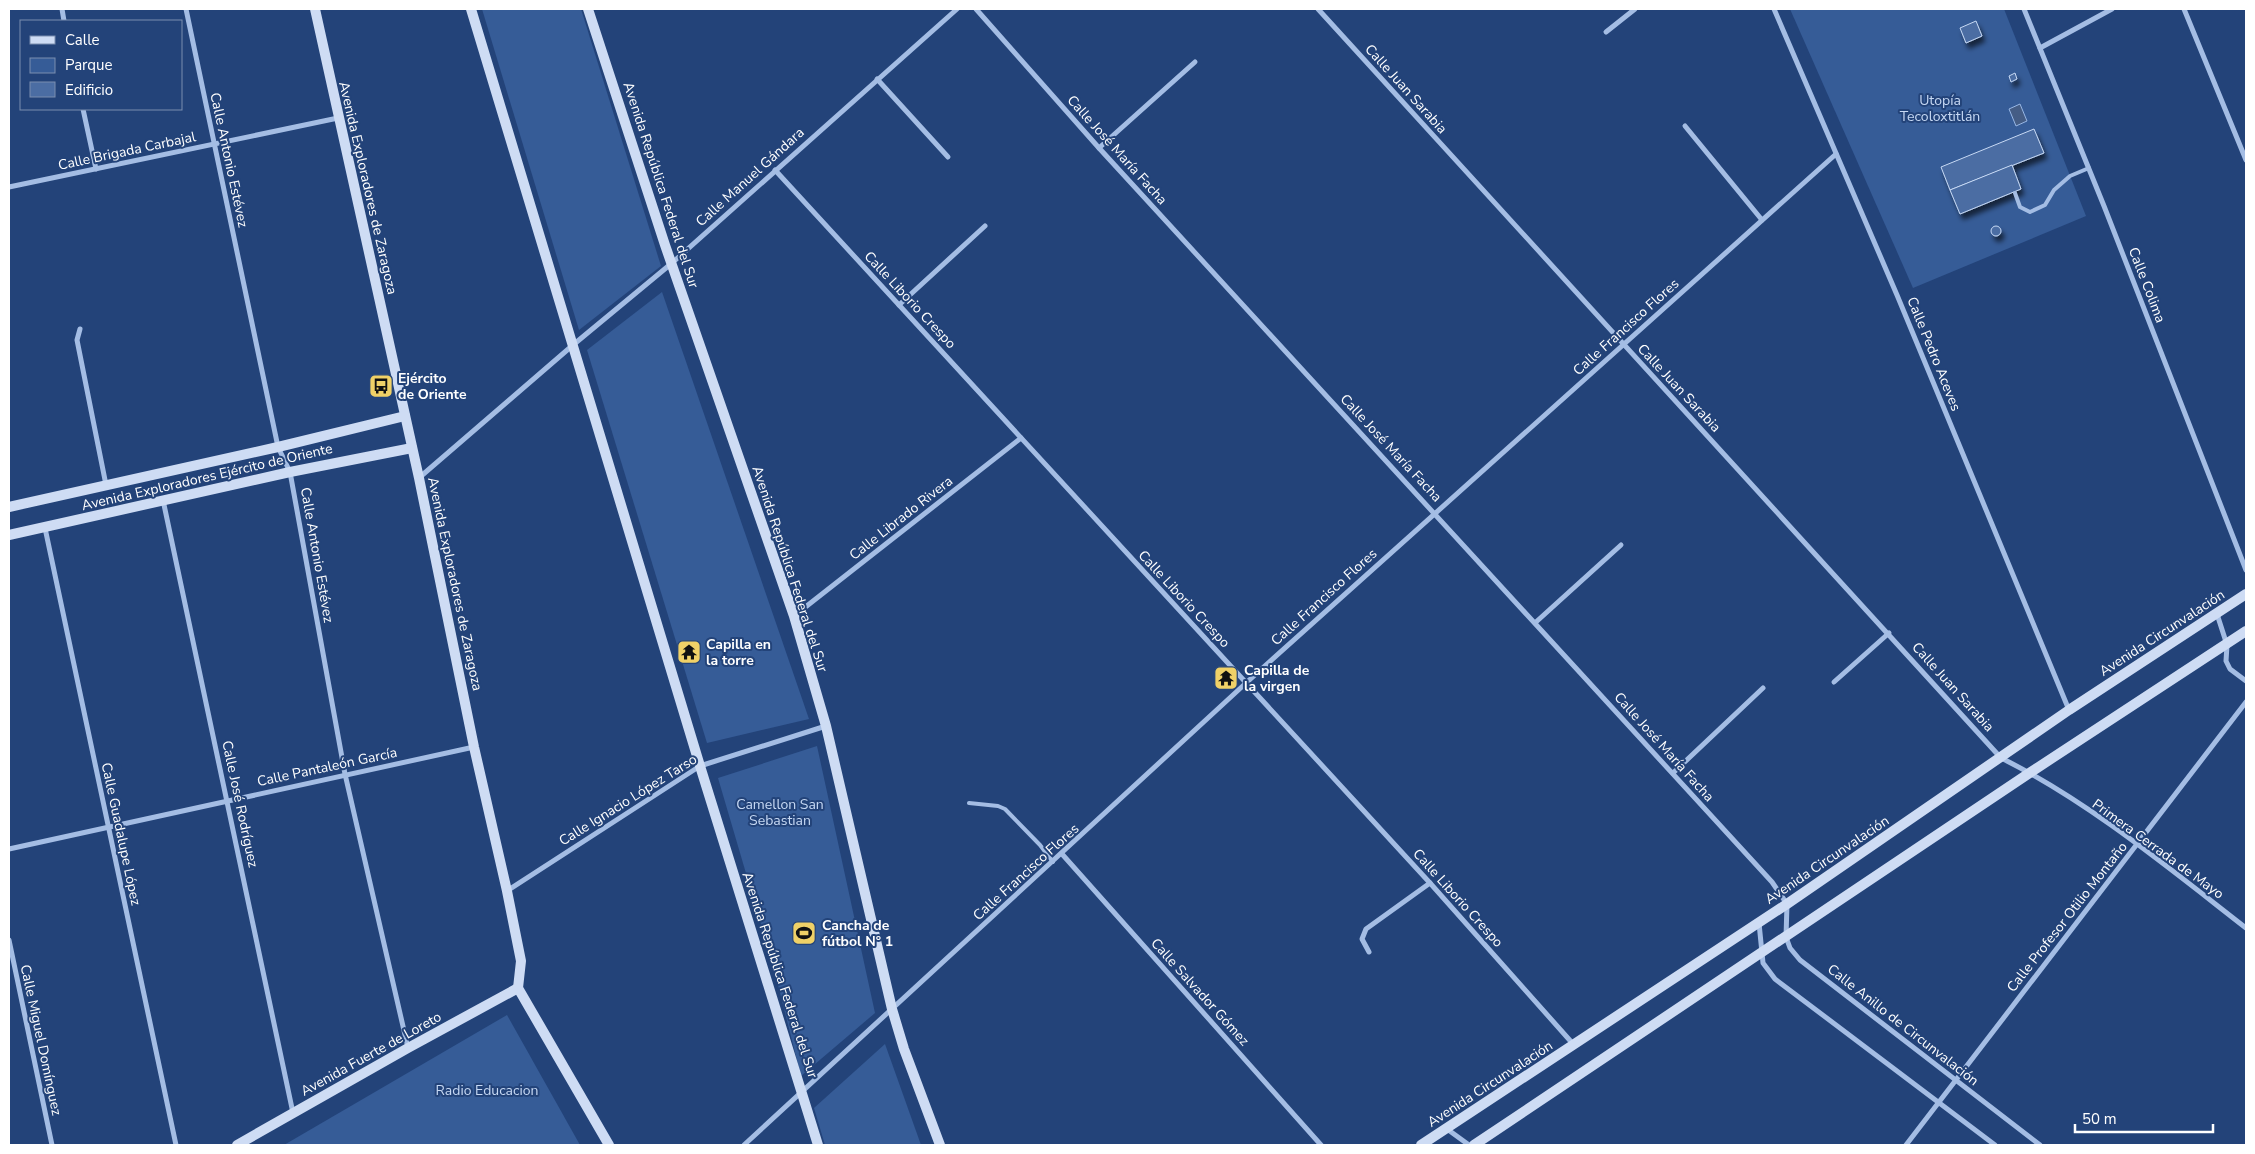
<svg xmlns="http://www.w3.org/2000/svg" width="2255" height="1154" viewBox="0 0 2255 1154" font-family="'Nunito Sans',sans-serif">
<style>
.green{fill:#365c97}
.water{fill:#455d85;stroke:#98b7e5}
.building{fill:#4b6da3;stroke:#c7d9f4;filter:url(#shadow)}
.lines{fill:none;stroke-linecap:round;stroke-linejoin:round}
.lane{stroke:#a4bde4;stroke-width:4}
.street{stroke:#a4bde4;stroke-width:5}
.secondary{stroke:#cedcf4;stroke-width:10}
.labels{text-anchor:middle;dominant-baseline:central;stroke-width:4;stroke-linejoin:round;paint-order:stroke}
.street-label{font-size:14px;fill:#fff;stroke:#234379}
.park-label{font-size:14px;fill:#c7d9f4;stroke:#234379}
.poi-label{font-size:14px;font-weight:bold;fill:#fff;stroke:#234379;text-anchor:start}
</style>
<defs>
<filter id="shadow"><feDropShadow dx="3" dy="5.5" stdDeviation="2.5" flood-color="#0009"/></filter>
</defs>
<rect width="100%" height="100%" fill="#234379"/>
<!-- green -->
<g class="green">
<path d="M482,9H581L661,266L579,330Z"/>
<path d="M1790,9H2004L2086,216L1913,288Z"/>
<path d="M662,292L809,719L707,743L587,350Z"/>
<path d="M817,746L875,1013L801,1076L773,965L718,778Z"/>
<path d="M507,1015L580,1145H284Z"/>
<path d="M885,1044L921,1145H825L814,1108Z"/>
</g>
<!-- water -->
<path class="water" d="M2020,104L2027,121L2016,126L2009,109Z"/>
<!-- building -->
<g class="building">
<path d="M1976,21L1982,36L1966,43L1960,28Z"/>
<path d="M2015,73L2017,79L2011,82L2009,76Z"/>
<path d="M2034,129L2044,153L1950,190L1941,167Z"/>
<path d="M2012,165L2021,189L1960,214L1950,190Z"/>
<circle cx="1996" cy="231" r="5"/>
</g>
<g class="lines">
<!-- lane -->
<g class="lane">
<path d="M2015,193L2020,207L2030,212L2045,205L2054,190L2070,176L2089,168"/>
<path d="M969,803L998,806L1005,809L1040,845L1053,862"/>
</g>
<!-- street -->
<g class="street">
<path d="M62,9L64,21"/>
<path d="M186,9L278,447L290,472L345,774L408,1048"/>
<path d="M976,9L1099,148L1772,882L1787,904L1786,937L1790,948L1800,960L2040,1145"/>
<path d="M1318,9L2001,758C2088,801 2170,869 2246,928"/>
<path d="M1774,9L1897,295L2069,710"/>
<path d="M2024,9L2104,206L2246,570"/>
<path d="M2184,9L2246,160"/>
<path d="M1606,32L1635,9"/>
<path d="M2040,48L2112,9"/>
<path d="M877,79L948,157"/>
<path d="M83,109L96,169"/>
<path d="M1685,126L1762,220"/>
<path d="M1099,148L1195,62"/>
<path d="M775,170L1430,883L1574,1045"/>
<path d="M9,187L338,118"/>
<path d="M899,305L985,226"/>
<path d="M80,329L77,340L106,485"/>
<path d="M420,477L573,345L672,263L957,9"/>
<path d="M163,500L293,1113"/>
<path d="M45,528L176,1145"/>
<path d="M2217,614L2227,645L2226,661L2230,669L2246,681"/>
<path d="M794,616L1021,438"/>
<path d="M1536,622L1621,545"/>
<path d="M1834,682L1889,633"/>
<path d="M1673,773L1763,688"/>
<path d="M9,849L474,747"/>
<path d="M1062,854L1321,1145"/>
<path d="M507,891L700,766L826,726"/>
<path d="M1759,923L1763,963L1775,979L1995,1145"/>
<path d="M9,940L52,1145"/>
<path d="M1369,952L1362,939L1366,929L1430,883"/>
<path d="M1447,1129L1469,1145"/>
<path d="M744,1145L1246,683L1836,154"/>
<path d="M1906,1145L2246,702"/>
</g>
<!-- secondary -->
<g class="secondary">
<path d="M315,9L419,478L474,747L507,891L521,961L518,988L609,1145"/>
<path d="M471,9L700,766L818,1145"/>
<path d="M588,9L665,245L794,616L826,726L892,1009L904,1049L940,1145"/>
<path d="M9,507L278,447L405,416"/>
<path d="M9,535L290,472L412,448"/>
<path d="M237,1145L408,1048L518,988"/>
<path d="M1421,1145L1787,904L2069,710L2246,594"/>
<path d="M1474,1145L2031,772L2246,631"/>
</g>
</g>
<!-- icons -->
<defs>
<g id="bus-square" transform="scale(1.25)"><rect x="-9" y="-9" width="18" height="18" rx="4" fill="#f0d167" stroke="#234379"/><path d="M-5-6H5V4H4V6H2V4H-2V6H-4V4H-5ZM-3.5-4V0h7V-4ZM-3.5 1.2v1.5H-2V1.2ZM2 1.2v1.5H3.5V1.2Z" fill="#111"/></g>
<g id="temple-square" transform="scale(1.25)"><rect x="-9" y="-9" width="18" height="18" rx="4" fill="#f0d167" stroke="#234379"/><path d="M0-6L5-2H3V0L6.5 2.5H4V6H1.5V3h-3V6H-4V2.5H-6.5L-3 0V-2H-5Z" fill="#111"/></g>
<g id="stadium-square" transform="scale(1.25)"><rect x="-9" y="-9" width="18" height="18" rx="4" fill="#f0d167" stroke="#234379"/><path d="M0-5a6.5 5 0 1 0 0 10a6.5 5 0 1 0 0-10ZM-3.5-1.8h7v3.6h-7Z" fill="#111"/></g>
</defs>
<g fill-rule="evenodd">
<use href="#bus-square" x="381" y="386"/>
<use href="#temple-square" x="689" y="652"/>
<use href="#temple-square" x="1226" y="678"/>
<use href="#stadium-square" x="804" y="933"/>
</g>
<g class="labels">
<!-- street labels -->
<g class="street-label">
<text transform="translate(1406 89) rotate(48)">Calle Juan Sarabia</text>
<text transform="translate(1117 150) rotate(48)">Calle José María Facha</text>
<text transform="translate(127 151) rotate(-12)">Calle Brigada Carbajal</text>
<text transform="translate(229 160) rotate(78)">Calle Antonio Estévez</text>
<text transform="translate(750 177) rotate(-42)">Calle Manuel Gándara</text>
<text transform="translate(661 185) rotate(72)">Avenida República Federal del Sur</text>
<text transform="translate(368 188) rotate(77)">Avenida Exploradores de Zaragoza</text>
<text transform="translate(2147 285) rotate(69)">Calle Colima</text>
<text transform="translate(910 300) rotate(47)">Calle Liborio Crespo</text>
<text transform="translate(1626 327) rotate(-42)">Calle Francisco Flores</text>
<text transform="translate(1934 354) rotate(68)">Calle Pedro Aceves</text>
<text transform="translate(1679 388) rotate(47)">Calle Juan Sarabia</text>
<text transform="translate(1391 448) rotate(47)">Calle José María Facha</text>
<text transform="translate(207 477) rotate(-13)">Avenida Exploradores Ejército de Oriente</text>
<text transform="translate(901 518) rotate(-38)">Calle Librado Rivera</text>
<text transform="translate(317 555) rotate(80)">Calle Antonio Estévez</text>
<text transform="translate(790 569) rotate(72)">Avenida República Federal del Sur</text>
<text transform="translate(455 584) rotate(78)">Avenida Exploradores de Zaragoza</text>
<text transform="translate(1324 597) rotate(-42)">Calle Francisco Flores</text>
<text transform="translate(1184 599) rotate(47)">Calle Liborio Crespo</text>
<text transform="translate(2162 633) rotate(-33)">Avenida Circunvalación</text>
<text transform="translate(1953 687) rotate(48)">Calle Juan Sarabia</text>
<text transform="translate(1664 747) rotate(48)">Calle José María Facha</text>
<text transform="translate(327 767) rotate(-12)">Calle Pantaleón García</text>
<text transform="translate(628 800) rotate(-32)">Calle Ignacio López Tarso</text>
<text transform="translate(240 804) rotate(78)">Calle José Rodríguez</text>
<text transform="translate(121 834) rotate(78)">Calle Guadalupe López</text>
<text transform="translate(2158 849) rotate(36)">Primera Cerrada de Mayo</text>
<text transform="translate(1827 860) rotate(-34)">Avenida Circunvalación</text>
<text transform="translate(1026 872) rotate(-42)">Calle Francisco Flores</text>
<text transform="translate(1458 898) rotate(48)">Calle Liborio Crespo</text>
<text transform="translate(2067 917) rotate(-52)">Calle Profesor Otilio Montaño</text>
<text transform="translate(780 975) rotate(72)">Avenida República Federal del Sur</text>
<text transform="translate(1200 992) rotate(48)">Calle Salvador Gómez</text>
<text transform="translate(1903 1025) rotate(38)">Calle Anillo de Circunvalación</text>
<text transform="translate(41 1040) rotate(78)">Calle Miguel Domínguez</text>
<text transform="translate(371 1054) rotate(-29)">Avenida Fuerte de Loreto</text>
<text transform="translate(1490 1084) rotate(-33)">Avenida Circunvalación</text>
</g>
<!-- park labels -->
<g class="park-label">
<text x="1940" y="100">Utopía<tspan x="1940" dy="16">Tecoloxtitlán</tspan></text>
<text x="780" y="804">Camellon San<tspan x="780" dy="16">Sebastian</tspan></text>
<text x="487" y="1090">Radio Educacion</text>
</g>
<!-- poi labels -->
<g class="poi-label">
<text x="398" y="378">Ejército<tspan x="398" dy="16">de Oriente</tspan></text>
<text x="706" y="644">Capilla en<tspan x="706" dy="16">la torre</tspan></text>
<text x="1244" y="670">Capilla de<tspan x="1244" dy="16">la virgen</tspan></text>
<text x="822" y="925">Cancha de<tspan x="822" dy="16">fútbol N° 1</tspan></text>
</g>
</g>
<!-- border -->
<rect width="2255" height="1154" fill="none" stroke="#ffffff" stroke-width="20"/>
<!-- legend -->
<rect x="20" y="20" width="162" height="90" fill="#234379" stroke="#7b8eaf"/>
<rect x="30" y="36" width="25" height="8" fill="#cedcf4" stroke="#7b8eaf"/>
<text x="65" y="45" font-size="15" fill="#ffffff">Calle</text>
<rect x="30" y="58" width="25" height="15" fill="#365c97" stroke="#7b8eaf"/>
<text x="65" y="70" font-size="15" fill="#ffffff">Parque</text>
<rect x="30" y="82" width="25" height="15" fill="#4b6da3" stroke="#7b8eaf"/>
<text x="65" y="95" font-size="15" fill="#ffffff">Edificio</text>
<!-- scale -->
<path d="M2075 1124v8h138v-8" fill="none" stroke="#ffffff" stroke-width="2.5"/>
<text x="2082" y="1124" font-size="15" fill="#ffffff" stroke="#234379" stroke-width="4" paint-order="stroke">50 m</text>
</svg>
